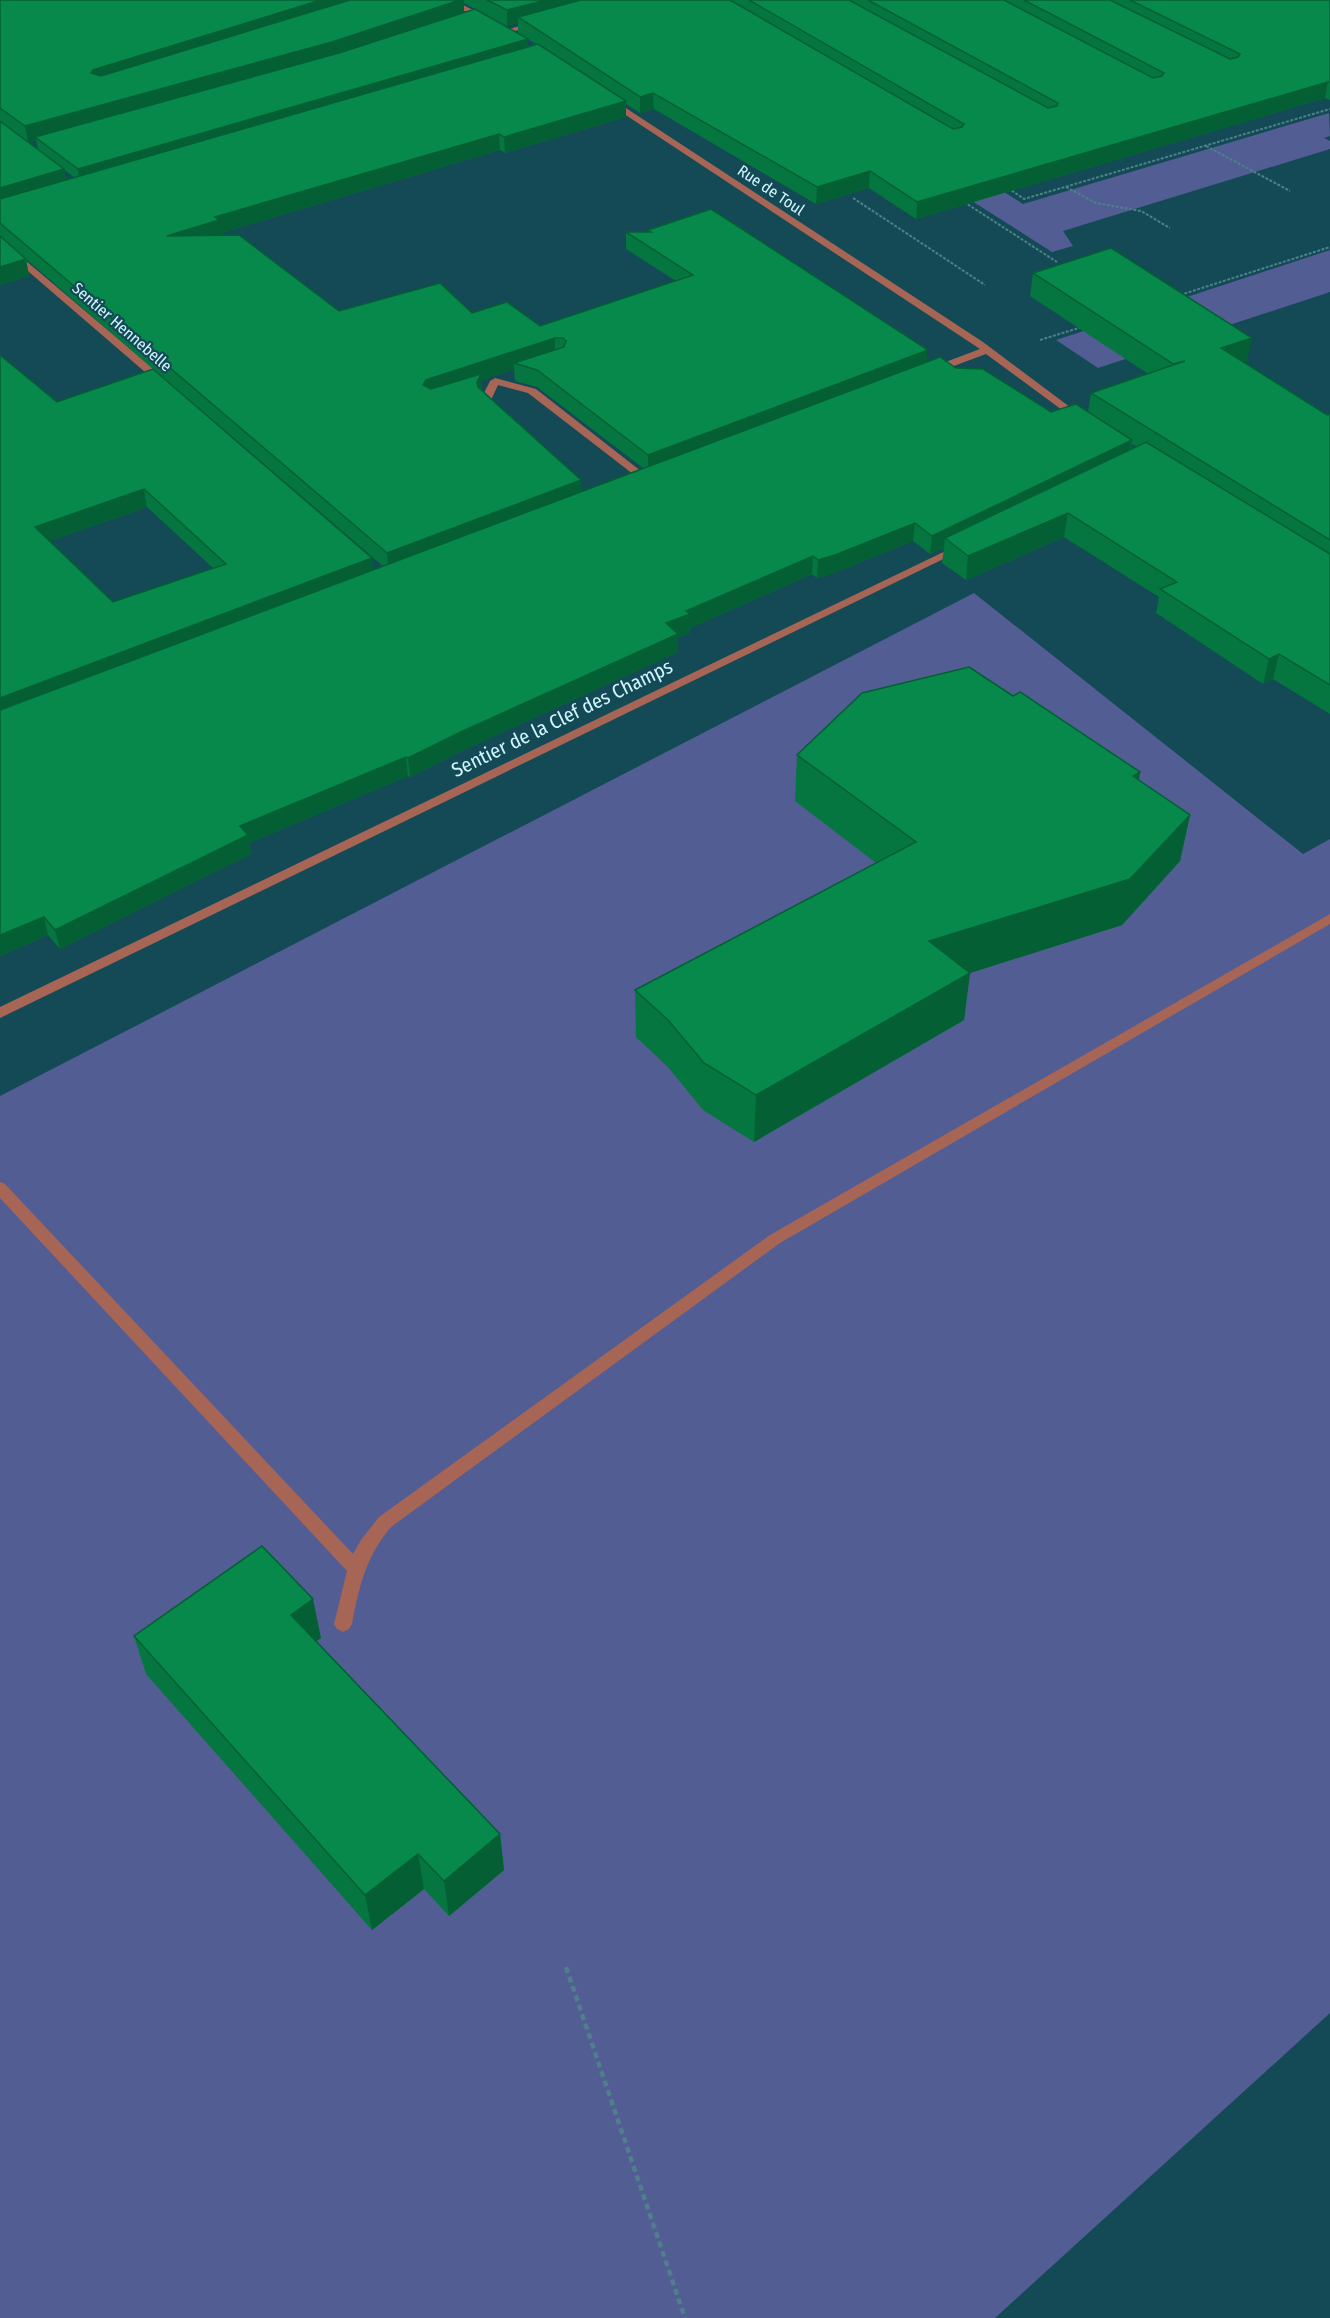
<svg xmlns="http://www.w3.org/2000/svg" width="1330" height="2318" viewBox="0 0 1330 2318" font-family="'Fira Sans Condensed',sans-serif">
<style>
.green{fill:#525d94}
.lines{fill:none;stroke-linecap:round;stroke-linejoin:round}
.path-far1{stroke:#4e7f8a;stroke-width:2;stroke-dasharray:3 1.5;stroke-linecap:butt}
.path{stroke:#4e7f8a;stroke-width:4.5;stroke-dasharray:6 4;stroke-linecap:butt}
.minor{fill:#a76556;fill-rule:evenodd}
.wall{fill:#057640;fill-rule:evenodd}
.shaded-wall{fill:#046034}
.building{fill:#06894b;stroke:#046034;stroke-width:1.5;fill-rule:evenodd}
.labels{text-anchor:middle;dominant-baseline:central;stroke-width:4.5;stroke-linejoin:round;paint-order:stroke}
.far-street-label{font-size:16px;fill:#d2f6ff;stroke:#134a55}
.street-label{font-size:20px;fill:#d2f6ff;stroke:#134a55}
</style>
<rect width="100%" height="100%" fill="#134a55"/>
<!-- green -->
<g class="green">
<path d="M1329,113L1330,136L1324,138L1330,141V149L1063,231L1073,246L1052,252L939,180L971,171L1023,204Z"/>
<path d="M1330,250V292L1098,368L1056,340Z"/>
<path d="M974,593L1303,854L1330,839V2013L995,2318H0V1096Z"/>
</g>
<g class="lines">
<!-- path-far1 -->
<g class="path-far1">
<path d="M1206,146L1290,191"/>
<path d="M1066,187L1096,203L1141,211L1170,228"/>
<path d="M1008,188L1024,199L1330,109"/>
<path d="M853,198L985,285"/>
<path d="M964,202L1057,262"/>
<path d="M1180,295L1330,247"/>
<path d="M1040,340L1082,327"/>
</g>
<!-- path -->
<path class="path" d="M566,1967L685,2318"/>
<!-- minor -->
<g class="minor">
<path d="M443,0H453L491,19L484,21Z"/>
<path d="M538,21L542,23L541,25L506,33L502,31Z"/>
<path d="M609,97L983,342L1086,419L1085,421H1077L986,354L935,373H927V369L980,349L606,102L605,100Z"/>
<path d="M0,239L168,381V385H160L0,247Z"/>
<path d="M495,378L536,389L651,479L650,481H642L528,393L498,385L491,400L501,411L492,413L480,401L490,381Z"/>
<path d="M960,544L966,547L964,549L0,1018V1007Z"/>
<path d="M1330,914V924L780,1243L391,1527C366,1556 359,1587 352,1624L349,1629L343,1632L337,1629L334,1624L347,1571L0,1198V1182L5,1184L353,1554L361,1540L379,1517L770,1235Z"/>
</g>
</g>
<!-- wall -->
<g class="wall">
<path d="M0,0H1330V100L1325,98L916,219L869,188L816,204L654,109L640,113L626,104V117L505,153L500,150L221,233V235L339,311L472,313L540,326L676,281L626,249V232H648V230L927,362L956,368L1051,412H1088L1091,393L1147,373L1030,296L1033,273L1247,361L1244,362L1327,415L1330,414V714L1273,679L1263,684L1156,613L1159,597L1064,537L966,580L942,563L944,548L930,554L913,541L834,573L817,578L812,574L690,628V633L678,637V652L466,749L410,777L408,776L249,843L251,854L60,949L48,935L0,956L57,402L153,369L26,259L29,276L0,285ZM464,3L475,9L464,12ZM478,11L507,26L518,23V33L536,44L528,46V39ZM36,140L38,150L28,143ZM64,170L74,177L66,180ZM514,369L515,381L537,387L643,468L582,492L482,391V380ZM157,372L383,566L373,570L372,558ZM1132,444L1136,446L1131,449ZM147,507L213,568L113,602L50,541Z"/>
<path d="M1013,696L1140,772L1139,780L1190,815L1180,861L1122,925L970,973L964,1020L754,1142L703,1110L668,1067L636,1037L635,990L876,863L795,801L797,755Z"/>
<path d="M134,1636L321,1638L316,1641L500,1834L504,1870L449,1916L424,1889L372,1930L146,1674Z"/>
</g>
<!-- shaded-wall -->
<g class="shaded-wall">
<path d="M321,0H373L95,86L91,73L93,70Z"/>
<path d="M460,0H464V14L333,58L35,137L36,140L28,143L25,126Z"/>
<path d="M546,0H607L518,17V23L507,26V10Z"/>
<path d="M528,39V52L80,183L78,169Z"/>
<path d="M1328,82L1325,98L916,219L917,202Z"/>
<path d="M653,93L654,109L640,113V97Z"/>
<path d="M626,101V117L505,153L504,137Z"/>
<path d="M499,134L500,150L221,233V237L167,236L215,217Z"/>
<path d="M64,169L67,186L0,206V188Z"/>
<path d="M870,171L869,188L816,204L817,187Z"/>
<path d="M26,259L29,276L0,285V267Z"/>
<path d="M555,338V356L514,363V369L482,380V392L478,400L477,382L427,398L423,385L426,380Z"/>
<path d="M1252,338L1247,361L1217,371L1221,348Z"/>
<path d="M928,350L926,367L648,472V455Z"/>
<path d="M1132,440L1129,458L945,538L944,548L930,554L932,536Z"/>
<path d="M581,480L582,498L388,571L387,553Z"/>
<path d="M144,489L147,507L39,545L35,527Z"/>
<path d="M1068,513L1064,537L966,580L968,556Z"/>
<path d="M915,523L913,541L834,573L817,578L818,560Z"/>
<path d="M813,556L812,574L690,628V633L678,637V652L466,749L410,777L408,758L666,623L686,611Z"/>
<path d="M372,558L374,576L0,719V698Z"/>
<path d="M1279,654L1273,679L1263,684L1269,659Z"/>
<path d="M406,757L408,776L249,843L251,854L60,949L55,930L240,826Z"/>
<path d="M1140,772L1131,819L1133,776Z"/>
<path d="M1190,815L1180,861L1122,925L970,973L964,1020L754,1142L756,1095L929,941Z"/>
<path d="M44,917L48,935L0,956V935Z"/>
<path d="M313,1599L321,1638L299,1653L291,1615Z"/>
<path d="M500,1834L504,1870L449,1916L444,1881Z"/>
<path d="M418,1854L424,1889L372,1930L365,1895Z"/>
</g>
<!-- building -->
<g class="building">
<path d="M0,0H321L93,70L91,73L101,76L350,0H460L332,42L25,126L0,108Z"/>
<path d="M487,0H546L507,10Z"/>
<path d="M581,0H730L953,129L962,127L964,124L749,0H849L1048,108L1057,106L1058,103L868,0H1004L1153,78L1162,76L1164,73L1024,0H1110L1230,59L1238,57L1240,54L1130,0H1330V82H1328L917,202L870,171L817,187L653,93L640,97L518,17Z"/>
<path d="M475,9L528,39L78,169L35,137L339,53Z"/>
<path d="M538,44L626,101L504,137L499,134L215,217L219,220L167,236L239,235L339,311L440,283L472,313L507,302L540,326L693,275L626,232H651L648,230L711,209L928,350L648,455L537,370L514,363L564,347L566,341L563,338H555L426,380L423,385L431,389L481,374L477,382L478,387L581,480L387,553L0,223V199Z"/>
<path d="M0,121L64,169L0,188Z"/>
<path d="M0,236L26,259L0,267Z"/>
<path d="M1111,248L1252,338L1221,348L1327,415L1330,414V540L1091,393L1185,361L1173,364L1033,273Z"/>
<path d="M0,355L57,402L153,369L372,558L0,698ZM144,489L226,564L113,602L35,527Z"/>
<path d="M940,357L956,368L983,369L1051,412L1076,404L1132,440L932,536L915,523L835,555L818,560L813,556L686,611L690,614L666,623L678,634L465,730L408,758L406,757L240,826L248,835L55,930L44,917L0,935V710Z"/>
<path d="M1146,442L1330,554V685L1279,654L1269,659L1160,589L1177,582L1068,513L968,556L945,538Z"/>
<path d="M969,667L1013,696L1020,692L1140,772L1133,776L1190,815L1130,879L929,941L970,973L756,1095L704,1063L668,1020L635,990L916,842L797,755L862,693Z"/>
<path d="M262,1546L313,1599L291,1615L500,1834L444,1881L418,1854L365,1895L134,1636Z"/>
</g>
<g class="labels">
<!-- far-street labels -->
<g class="far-street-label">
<text transform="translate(771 190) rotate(34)">Rue de Toul</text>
<text transform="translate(122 327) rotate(41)">Sentier Hennebelle</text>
</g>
<!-- street labels -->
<g class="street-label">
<text transform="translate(562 718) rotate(-26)">Sentier de la Clef des Champs</text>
</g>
</g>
</svg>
